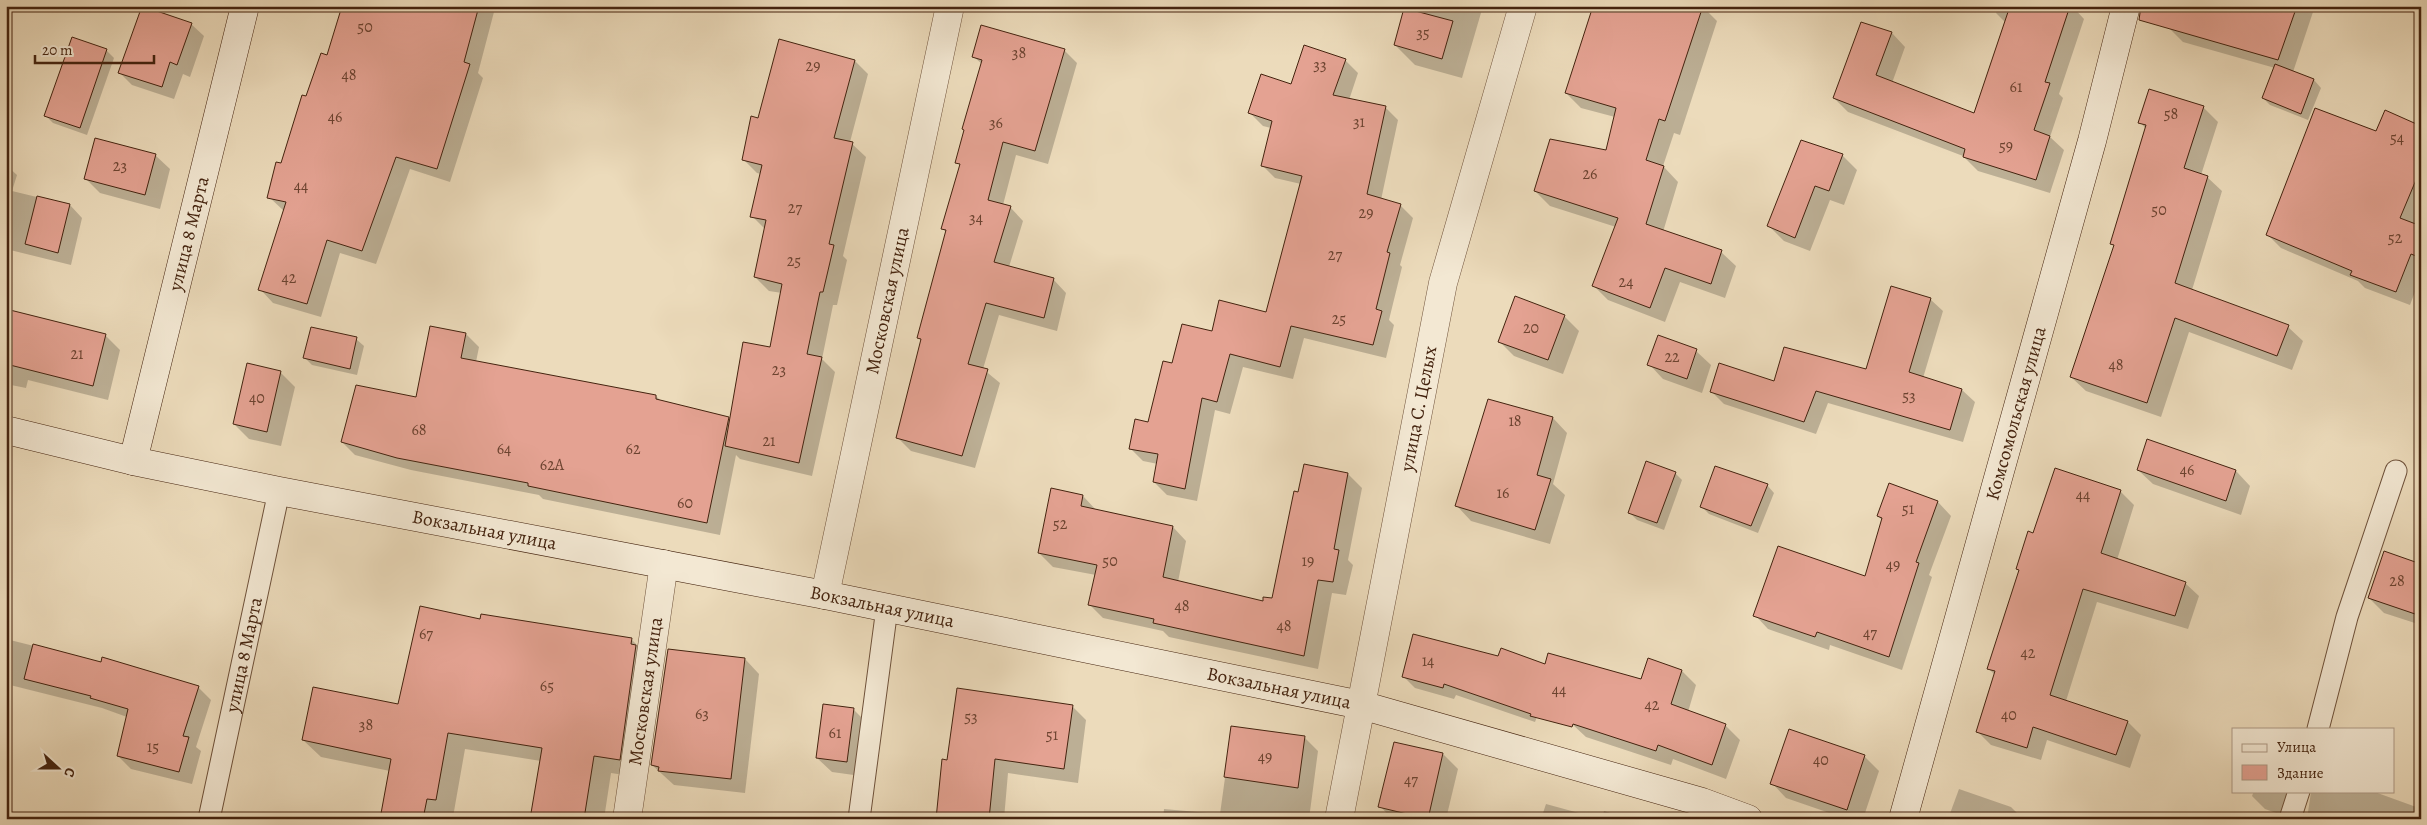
<svg xmlns="http://www.w3.org/2000/svg" width="2427" height="825" viewBox="0 0 2427 825" font-family="Alegreya,serif">
<style>
.shadow{fill:#0003}
.building{fill:#e4a292;stroke:#44230f}
.lines{fill:none;stroke-linecap:round;stroke-linejoin:round}
.service-casing{stroke:#6e513a;stroke-width:23}
.minor-casing{stroke:#6e513a;stroke-width:29}
.secondary-casing{stroke:#44230f;stroke-width:29}
.service{stroke:#f3e8d3;stroke-width:21}
.minor{stroke:#f3e8d3;stroke-width:28}
.secondary{stroke:#f3e8d3;stroke-width:28}
.labels{text-anchor:middle;dominant-baseline:central;stroke-width:4;stroke-linejoin:round;paint-order:stroke}
.number-label{font-size:16px;fill:#6c4330}
.street-label{font-size:19px;fill:#44230f;stroke:#f3e8d3}
</style>
<rect width="100%" height="100%" fill="#ecdbbb"/>
<filter id="stains"><feTurbulence type="fractalNoise" baseFrequency=".004" numOctaves="4"/><feColorMatrix values="0 0 0 0 .2 0 0 0 0 .09 0 0 0 0 .02 0 0 0 .5 -.17"/></filter>
<radialGradient id="worn" r=".72"><stop offset=".6" stop-color="#630" stop-opacity="0"/><stop offset="1" stop-color="#630" stop-opacity=".3"/></radialGradient>
<!-- shadow -->
<g class="shadow">
<path d="M343,6H488L494,12L478,73L483,78L450,182L410,169L376,264L340,253L321,317L273,303L260,289L284,211L269,197L307,98L328,57Z"/>
<path d="M664,6H680L678,11Z"/>
<path d="M1137,6H1148L1147,9Z"/>
<path d="M1406,6H1483L1462,78L1415,65L1395,45Z"/>
<path d="M1702,6L1717,21L1680,135L1674,133L1663,166L1678,182L1663,232L1721,252L1736,266L1725,298L1680,282L1665,322L1608,300L1593,285L1616,227L1550,206L1535,191L1607,152L1615,117L1581,108L1566,93Z"/>
<path d="M1998,6H2072L2084,19L2059,94L2063,98L2050,137L2064,150L2050,193L1978,171L1963,156L1848,112L1834,98L1862,23L1892,33L1905,47L1892,83L1975,115L2006,23L1996,13Z"/>
<path d="M2175,6H2315L2293,72L2314,80L2321,88L2308,120L2270,105L2263,98L2275,68L2183,42L2169,28Z"/>
<path d="M2355,6H2371L2369,11Z"/>
<path d="M191,24L204,36L190,77L183,74L174,99L132,85L120,73Z"/>
<path d="M73,39L107,51L114,58L87,135L53,123L46,116Z"/>
<path d="M1064,50L1077,63L1048,164L1016,155L1003,205L1010,207L1023,221L1009,267L1053,279L1066,293L1057,331L999,315L983,369L1000,383L975,468L911,451L898,438L922,341L919,337L946,232L943,229L961,166L957,162L982,64L974,57Z"/>
<path d="M1345,60L1358,73L1349,100L1385,107L1398,120L1381,200L1400,205L1413,218L1400,265L1402,267L1389,320L1394,325L1386,358L1304,338L1293,379L1243,367L1230,414L1215,410L1197,501L1167,495L1154,482L1158,464L1143,461L1130,448L1149,423L1172,364L1213,333L1266,313L1301,184L1275,178L1262,165L1271,128L1263,126L1250,113L1291,86Z"/>
<path d="M855,61L868,74L850,142L866,157L843,256L847,260L837,305H833L822,359L835,372L812,476L740,459L736,455L720,535L543,499L539,495L411,470L355,455L342,442L417,398L466,334L479,347L476,362L656,396L662,402L728,418L731,421L771,348L782,293L769,291L755,277L766,230L752,216L761,174L757,173L743,159L759,119Z"/>
<path d="M2203,107L2218,122L2201,175L2207,177L2222,191L2192,290L2288,327L2303,341L2292,370L2189,332L2161,417L2086,391L2071,377L2114,246L2112,243L2146,129L2140,122Z"/>
<path d="M2421,127V212L2415,225L2421,227V276L2410,305L2365,288L2358,281L2281,248L2268,235L2376,133Z"/>
<path d="M155,155L170,169L160,209L100,193L85,178Z"/>
<path d="M1842,155L1857,170L1844,205L1830,200L1810,251L1784,241L1769,226Z"/>
<path d="M6,165L17,175L12,191L70,205L82,218L71,265L6,249Z"/>
<path d="M1930,299L1943,311L1923,378L1962,390L1975,402L1963,442L1828,403L1816,434L1724,404L1711,391L1867,371Z"/>
<path d="M6,311L105,335L120,350L108,400L28,380L26,388L6,384Z"/>
<path d="M1564,316L1579,331L1563,374L1514,356L1499,341Z"/>
<path d="M356,339L364,346L357,375L312,365L305,358Z"/>
<path d="M1696,351L1711,365L1702,393L1663,379L1649,364Z"/>
<path d="M280,372L295,387L281,446L249,439L234,424Z"/>
<path d="M1553,418L1567,433L1553,484L1565,495L1550,544L1471,521L1457,506Z"/>
<path d="M2148,441L2236,471L2250,486L2241,515L2153,484L2138,470Z"/>
<path d="M1305,465L1348,474L1362,488L1348,560L1353,565L1346,595L1332,593L1318,669L1169,637L1163,631L1103,618L1089,604L1096,575L1053,567L1039,553L1052,490L1083,496L1097,511L1173,527L1186,541L1178,582L1264,602L1273,600Z"/>
<path d="M1675,473L1682,480L1664,530L1637,520L1630,513Z"/>
<path d="M1767,485L1774,493L1758,533L1709,514L1702,507Z"/>
<path d="M1890,485L1938,502L1951,516L1929,575L1932,577L1902,670L1830,645L1829,650L1768,629L1755,615L1866,578L1883,521L1878,516Z"/>
<path d="M2120,491L2134,505L2117,560L2185,583L2199,596L2188,629L2097,602L2066,701L2128,722L2141,735L2130,768L2047,740L2041,760L1991,745L1977,731L1995,675L1989,669L2034,534Z"/>
<path d="M2421,565V625L2384,613L2369,598Z"/>
<path d="M481,620L631,639L648,656L637,777L611,773L604,819H531L541,761L465,749L453,817L444,815L443,819H380L390,771L321,757L303,740L399,705Z"/>
<path d="M6,639L198,687L211,700L196,747L201,751L192,784L131,769L118,756L127,717L102,708L6,684Z"/>
<path d="M1499,658L1642,681L1682,671L1696,685L1688,712L1725,725L1740,740L1726,779L1673,759L1671,765L1586,737L1544,698L1535,722L1456,695L1454,699L1415,688L1403,676Z"/>
<path d="M745,659L759,674L745,793L674,785L652,765Z"/>
<path d="M1072,706L1086,720L1078,783L1008,773L1004,819H937L948,761Z"/>
<path d="M853,709L868,724L861,776L832,772L817,758Z"/>
<path d="M1232,727L1305,738L1318,751L1309,819H1163L1164,809L1220,814Z"/>
<path d="M1395,743L1443,754L1458,769L1446,819H1392L1380,806Z"/>
<path d="M1864,756L1879,771L1863,819H1847L1786,798L1772,783Z"/>
<path d="M1959,789L2011,807L2023,819H1948Z"/>
<path d="M2254,791H2372L2419,808L2421,819H2307L2311,792L2303,794L2293,819L2265,809L2252,796Z"/>
<path d="M1546,804L1601,819H1541Z"/>
<path d="M1604,811L1631,819H1602Z"/>
<path d="M1059,817L1100,818V819H1059Z"/>
</g>
<!-- building -->
<g class="building">
<path d="M142,6L192,23L177,65L170,62L162,87L118,73Z"/>
<path d="M342,6H479L464,62L470,64L437,169L396,157L362,251L327,240L307,304L258,290L286,202L267,198L276,162L281,163L302,95L306,96L321,53L327,55Z"/>
<path d="M1593,6H1703L1665,121L1659,119L1646,160L1664,166L1646,224L1722,250L1711,284L1665,268L1650,308L1592,286L1618,218L1534,191L1550,139L1606,150L1616,108L1565,93Z"/>
<path d="M2010,6H2070L2045,82L2050,83L2034,130L2050,136L2036,180L1963,157L1965,149L1833,98L1861,22L1892,32L1876,75L1974,113Z"/>
<path d="M2141,6H2297L2278,60L2139,20Z"/>
<path d="M1404,8L1453,21L1442,59L1394,45Z"/>
<path d="M981,25L1065,49L1035,151L1003,142L988,200L1011,206L994,262L1054,278L1044,318L986,303L968,364L988,369L962,456L896,438L921,339L917,338L946,230L941,229L960,164L955,163L964,130L962,129L982,60L972,57Z"/>
<path d="M72,37L107,49L80,128L44,116Z"/>
<path d="M779,39L855,60L834,138L853,142L829,244L834,245L823,292H820L807,354L822,357L799,463L725,446L743,342L770,347L782,284L754,277L766,220L750,217L762,165L742,160L751,116L758,118Z"/>
<path d="M1304,45L1346,59L1333,95L1386,106L1367,194L1401,204L1387,252L1390,253L1376,309L1382,311L1373,345L1291,326L1280,367L1230,354L1217,402L1202,398L1185,489L1153,482L1158,454L1129,449L1135,419L1148,422L1163,361L1172,363L1182,324L1212,331L1219,300L1266,312L1302,176L1261,166L1272,121L1248,113L1261,74L1291,84Z"/>
<path d="M2275,64L2314,79L2301,114L2262,98Z"/>
<path d="M2149,89L2204,106L2184,168L2208,176L2175,283L2289,325L2277,356L2175,318L2147,403L2070,377L2114,245L2110,244L2146,125L2138,123Z"/>
<path d="M2315,108L2376,131L2385,110L2421,126V168L2400,218L2421,226V258L2411,254L2396,292L2350,275L2352,271L2266,235Z"/>
<path d="M95,138L156,154L145,195L84,179Z"/>
<path d="M1801,140L1843,154L1829,191L1815,186L1795,238L1767,226Z"/>
<path d="M37,196L70,204L58,253L25,244Z"/>
<path d="M1891,286L1931,298L1909,372L1962,389L1950,430L1816,391L1804,422L1710,392L1719,363L1774,381L1784,347L1866,369Z"/>
<path d="M1515,296L1565,315L1548,360L1498,342Z"/>
<path d="M6,309L106,334L93,386L6,364Z"/>
<path d="M430,326L466,333L461,358L656,395V399L729,417L707,523L528,486V483L397,458L341,442L356,385L416,397Z"/>
<path d="M311,327L357,337L350,369L303,358Z"/>
<path d="M1658,335L1697,349L1687,379L1647,365Z"/>
<path d="M247,363L281,371L267,432L233,424Z"/>
<path d="M1488,399L1553,417L1537,475L1551,479L1535,530L1455,506Z"/>
<path d="M2147,439L2236,470L2226,501L2137,470Z"/>
<path d="M1646,461L1676,472L1657,523L1628,513Z"/>
<path d="M1304,464L1348,473L1334,549L1339,550L1333,582L1318,580L1304,656L1153,623L1154,619L1088,605L1097,565L1038,553L1051,488L1083,495L1081,506L1173,526L1163,577L1263,601V597L1272,598L1294,491L1298,492Z"/>
<path d="M1715,466L1768,484L1751,526L1700,507Z"/>
<path d="M2055,468L2121,490L2101,553L2186,582L2175,616L2083,589L2050,695L2128,721L2116,755L2033,727L2027,748L1976,732L1995,671L1987,669L2019,570L2016,569L2028,531L2033,533Z"/>
<path d="M1889,483L1938,501L1916,562L1919,563L1889,657L1817,632L1815,637L1753,616L1778,546L1865,576L1882,518L1877,516Z"/>
<path d="M2384,551L2421,564V616L2368,598Z"/>
<path d="M420,606L480,619L481,614L632,638L631,644L636,645L620,760L594,756L584,819H530L542,748L448,733L436,800L427,799L423,819H380L391,759L302,740L313,687L398,704Z"/>
<path d="M1413,634L1498,656L1501,648L1545,664L1548,653L1641,679L1648,658L1682,670L1671,704L1726,724L1712,765L1658,745L1656,751L1573,724L1572,727L1530,716L1531,714L1444,684L1443,688L1402,677Z"/>
<path d="M33,644L101,662L102,657L199,686L183,736L189,737L179,772L117,756L128,709L90,698L91,696L24,679Z"/>
<path d="M668,649L745,658L731,779L658,771L659,767L651,765Z"/>
<path d="M957,688L1073,705L1064,769L995,759L989,819H936L942,759L947,760Z"/>
<path d="M823,704L854,708L847,762L816,758Z"/>
<path d="M1231,726L1305,736L1298,788L1224,777Z"/>
<path d="M1789,729L1865,755L1847,810L1770,784Z"/>
<path d="M1394,742L1443,753L1428,819L1378,807Z"/>
</g>
<g class="lines">
<!-- service casing -->
<g class="service-casing">
<g id="service">
<path d="M2318,729L2347,617L2396,471"/>
<path id="s1" d="M209,819L279,491"/>
<path d="M859,819L887,608"/>
<path d="M2290,819L2299,791"/>
</g>
</g>
<!-- minor casing -->
<g class="minor-casing">
<g id="minor">
<path id="s2" d="M825,595L950,6"/>
<path id="s3" d="M627,819L664,564"/>
<path id="s4" d="M1339,819L1443,283L1523,6"/>
</g>
</g>
<!-- secondary casing -->
<g class="secondary-casing">
<g id="secondary">
<path id="s5" d="M6,430L133,461L279,491L825,595L1361,705L1702,802L1748,819"/>
<path id="s6" d="M133,461L245,6"/>
<path id="s7" d="M1903,819L2092,141L2126,6"/>
</g>
</g>
<!-- service -->
<use href="#service" class="service"/>
<!-- minor -->
<use href="#minor" class="minor"/>
<!-- secondary -->
<use href="#secondary" class="secondary"/>
</g>
<g class="labels">
<!-- number labels -->
<g class="number-label">
<text x="365" y="27">50</text>
<text x="1423" y="33">35</text>
<text x="1019" y="53">38</text>
<text x="1320" y="65">33</text>
<text x="813" y="66">29</text>
<text x="349" y="75">48</text>
<text x="2016" y="87">61</text>
<text x="2171" y="114">58</text>
<text x="335" y="117">46</text>
<text x="1359" y="122">31</text>
<text x="996" y="123">36</text>
<text x="2397" y="138">54</text>
<text x="2006" y="146">59</text>
<text x="120" y="166">23</text>
<text x="1590" y="174">26</text>
<text x="301" y="186">44</text>
<text x="795" y="208">27</text>
<text x="2159" y="210">50</text>
<text x="1366" y="213">29</text>
<text x="976" y="218">34</text>
<text x="2395" y="238">52</text>
<text x="1335" y="255">27</text>
<text x="794" y="261">25</text>
<text x="289" y="278">42</text>
<text x="1626" y="282">24</text>
<text x="1339" y="319">25</text>
<text x="1531" y="328">20</text>
<text x="77" y="354">21</text>
<text x="1672" y="357">22</text>
<text x="2116" y="365">48</text>
<text x="779" y="370">23</text>
<text x="1909" y="396">53</text>
<text x="257" y="398">40</text>
<text x="1515" y="421">18</text>
<text x="419" y="430">68</text>
<text x="769" y="441">21</text>
<text x="504" y="449">64</text>
<text x="633" y="449">62</text>
<text x="552" y="465">62А</text>
<text x="2187" y="470">46</text>
<text x="1503" y="493">16</text>
<text x="2083" y="495">44</text>
<text x="685" y="503">60</text>
<text x="1908" y="509">51</text>
<text x="1060" y="524">52</text>
<text x="1110" y="561">50</text>
<text x="1308" y="561">19</text>
<text x="1893" y="565">49</text>
<text x="2397" y="581">28</text>
<text x="1182" y="606">48</text>
<text x="1284" y="626">48</text>
<text x="1870" y="633">47</text>
<text x="426" y="634">67</text>
<text x="2028" y="653">42</text>
<text x="1428" y="661">14</text>
<text x="547" y="686">65</text>
<text x="1559" y="690">44</text>
<text x="1652" y="705">42</text>
<text x="702" y="714">63</text>
<text x="2009" y="715">40</text>
<text x="971" y="717">53</text>
<text x="366" y="725">38</text>
<text x="835" y="733">61</text>
<text x="1052" y="735">51</text>
<text x="153" y="747">15</text>
<text x="1265" y="757">49</text>
<text x="1821" y="760">40</text>
<text x="1411" y="780">47</text>
</g>
<!-- street labels -->
<g class="street-label">
<text stroke="none"><textPath href="#s6" startOffset="234">улица 8 Марта</textPath></text>
<text stroke="none"><textPath href="#s2" startOffset="301">Московская улица</textPath></text>
<text stroke="none"><textPath href="#s4" startOffset="418">улица С. Целых</textPath></text>
<text stroke="none"><textPath href="#s7" startOffset="421">Комсомольская улица</textPath></text>
<text stroke="none"><textPath href="#s5" startOffset="489">Вокзальная улица</textPath></text>
<text stroke="none"><textPath href="#s5" startOffset="894">Вокзальная улица</textPath></text>
<text stroke="none"><textPath href="#s1" startOffset="168">улица 8 Марта</textPath></text>
<text stroke="none"><textPath href="#s5" startOffset="1299">Вокзальная улица</textPath></text>
<text stroke="none"><textPath href="#s3" startOffset="129">Московская улица</textPath></text>
</g>
</g>
<!-- margin -->
<rect width="2427" height="825" fill="none" stroke="#ecdbbb" stroke-width="25"/>
<rect x="8" y="8" width="2412" height="810" fill="none" stroke="#44230f" stroke-width="2.5"/>
<rect x="12" y="12" width="2402" height="800" fill="none" stroke="#44230f"/>
<!-- legend -->
<rect x="2232" y="728" width="162" height="65" fill="#f3e8d3" stroke="#ad9985"/>
<rect x="2242" y="744" width="25" height="8" fill="#f3e8d3" stroke="#ad9985"/>
<text x="2277" y="752" font-size="15" fill="#44230f">Улица</text>
<rect x="2242" y="765" width="25" height="15" fill="#e4a292" stroke="#ad9985"/>
<text x="2277" y="778" font-size="15" fill="#44230f">Здание</text>
<!-- north arrow -->
<g transform="translate(58 768) rotate(111)" stroke="#f3e8d3" stroke-width="4" paint-order="stroke">
<path d="M0-4L9 19L0 12L-9 19Z" fill="#44230f"/>
<text y="-8" font-size="14" font-weight="bold" text-anchor="middle" fill="#44230f">С</text>
</g>
<!-- scale -->
<path d="M35 55v8h119v-8" fill="none" stroke="#44230f" stroke-width="2.5"/>
<text x="42" y="55" font-size="15" fill="#44230f" stroke="#f3e8d3" stroke-width="4" paint-order="stroke">20 m</text>
<rect width="100%" height="100%" filter="url(#stains)"/>
<rect width="100%" height="100%" fill="url(#worn)"/>
</svg>
